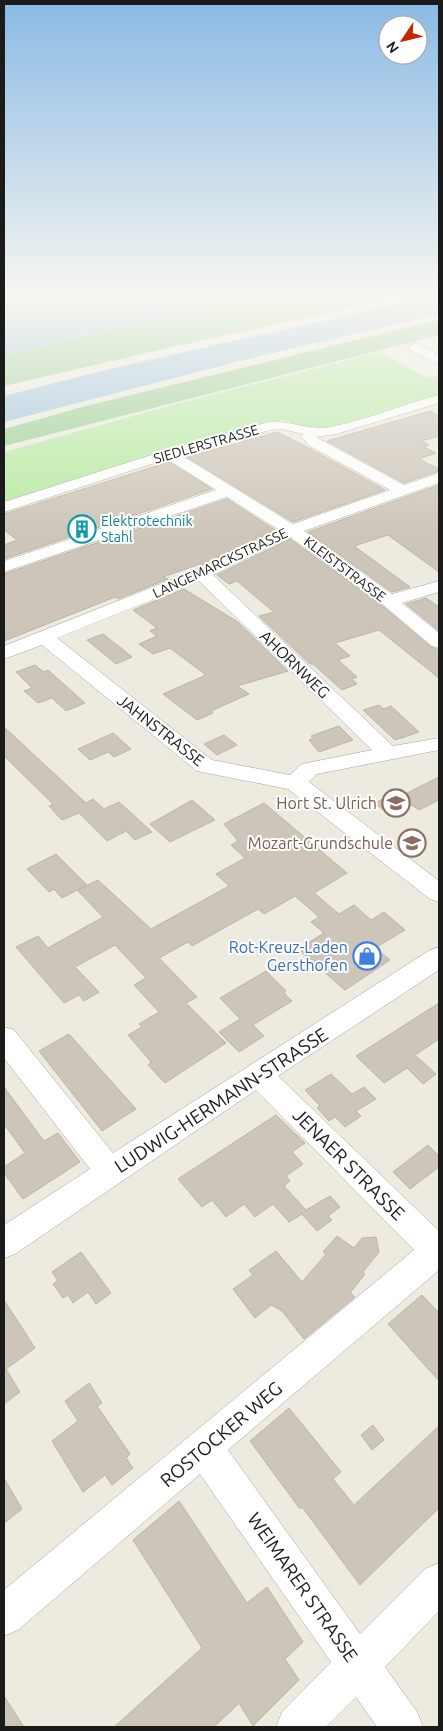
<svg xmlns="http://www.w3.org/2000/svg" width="443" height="1731" viewBox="0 0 443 1731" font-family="Ubuntu,sans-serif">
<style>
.grass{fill:#b7eba2}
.forest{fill:#98ce92}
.water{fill:#9dc2dd}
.building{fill:#cdc5b9;stroke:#bfb4a1}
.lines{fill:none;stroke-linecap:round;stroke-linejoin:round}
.minor-casing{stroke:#a2a2a2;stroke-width:1}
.minor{fill:#fff;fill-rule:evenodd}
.labels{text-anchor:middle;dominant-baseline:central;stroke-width:4;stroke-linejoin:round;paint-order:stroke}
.far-street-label{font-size:14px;fill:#1b1b1b;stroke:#fff}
.far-culture-label{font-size:14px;fill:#0d838f;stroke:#fff;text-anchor:start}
.street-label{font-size:16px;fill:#1b1b1b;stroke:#fff}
.education-label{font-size:16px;fill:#785e54;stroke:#fff;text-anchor:end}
.shop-label{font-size:16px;fill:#366cbe;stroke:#fff;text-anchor:end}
.near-street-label{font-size:19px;fill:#1b1b1b;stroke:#fff}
</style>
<rect width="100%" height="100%" fill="#edebdf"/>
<!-- grass -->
<path class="grass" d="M380,352L427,378L439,376V396L329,428L303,427L284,420L152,456L4,503V452L180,403Z"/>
<!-- forest -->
<g class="forest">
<path d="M4,296H85L4,314Z"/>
<path d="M259,296H405L176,346L4,386V355L90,334Z"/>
<path d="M439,320V335L4,446V429L86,406Z"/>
</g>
<!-- water -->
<g class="water">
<path d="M85,296H259L90,334L4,355V314Z"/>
<path d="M433,296H439V314L239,361L4,422V396L114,368Z"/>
</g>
<!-- building -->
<g class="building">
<path d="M430,411L439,416V436L422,441L429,445L424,447L436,453L419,459L439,469V471L404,483L327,441Z"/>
<path d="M277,432L307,447L385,490L293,522L187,457Z"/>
<path d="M169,462L212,489L4,559V545L17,540L4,530V514Z"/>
<path d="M439,485V572L388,535L354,546L410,587L392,592L308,532Z"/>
<path d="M227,499L275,530L202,565L200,564L163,577L168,579L118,599L115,597L4,641V574Z"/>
<path d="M290,539L380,604L431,647L439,650V678L379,630L335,643L350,656L338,660L357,677L352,679L357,684L342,690L313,664H310L259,616L274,612L237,581L229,584L217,575Z"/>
<path d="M184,589L238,622L288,671L237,686L249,694L211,711L213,713L197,720L163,694L206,675L170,648L153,654L139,644L157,636L150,631L157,628L133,610Z"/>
<path d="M426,598L439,607V631L406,604Z"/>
<path d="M103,634L121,648L132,657L116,664L87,640Z"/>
<path d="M35,665L44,672L48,670L85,703L66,711L52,698L38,703L24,691L32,688L16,672Z"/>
<path d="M379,705L384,709L391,706L419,732L395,740L363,710Z"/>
<path d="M339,726L353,740L319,752L309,740L313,738L311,736Z"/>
<path d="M4,727L86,803L93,799L104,809L119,802L152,832L135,840L126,831L107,841L79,813L62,820L49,806L53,804L4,756Z"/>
<path d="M113,733L131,749L114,757L108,752L90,760L78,749Z"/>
<path d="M224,735L237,745L217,755L204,744Z"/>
<path d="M439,777V800L419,810L412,805L390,815L375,803L398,791L403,795Z"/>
<path d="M192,800L215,820L170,842L150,824Z"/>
<path d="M264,803L347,873L314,893L339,914L354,905L371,920L384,912L405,930L375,948L390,960L345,990L298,949L324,933L311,922L319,917L295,896L264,914L258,909L192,946L188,942L159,958L197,997L186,1003L226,1043L165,1083L148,1065L151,1062L128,1035L142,1027L139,1024L159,1012L134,985L146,978L115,945L75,967L99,992L84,1001L79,995L64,1003L16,947L38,936L48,948L103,917L77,890L98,880L151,929L229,886L216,874L245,858L231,845L238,841L224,824Z"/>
<path d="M56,854L87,885L62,898L54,889L49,892L27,869Z"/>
<path d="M266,971L286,991L284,993L292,1001L253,1025L264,1036L239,1052L219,1032L240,1019L220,998Z"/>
<path d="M439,1003V1039L415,1055L436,1074L423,1084L407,1068L384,1083L356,1056Z"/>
<path d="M69,1034L136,1109L102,1131L39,1051Z"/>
<path d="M331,1074L352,1094L364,1087L376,1099L356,1111L361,1116L345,1127L335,1117L329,1121L317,1108L320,1106L305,1090Z"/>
<path d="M4,1087L44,1141L58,1133L80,1162L23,1199L4,1173V1167L25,1153L4,1124Z"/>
<path d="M276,1115L305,1143L292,1152L303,1164L286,1176L290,1181L284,1186L306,1210L330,1196L340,1207L328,1216L332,1220L317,1231L302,1214L289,1222L273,1204L255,1217L244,1204L226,1217L212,1200L202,1207L178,1179Z"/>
<path d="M428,1145L439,1156V1167L410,1189L393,1172Z"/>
<path d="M337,1236L354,1248L362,1238L376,1237L379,1252L363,1272L365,1274L350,1293L355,1297L304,1339L282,1311L271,1305L255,1318L233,1289L253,1275L249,1270L276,1251L302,1282L326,1254L323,1252Z"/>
<path d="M81,1252L111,1293L96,1304L88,1292L73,1303L68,1295L63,1298L53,1284L58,1281L52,1272Z"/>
<path d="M422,1295L439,1313V1381L388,1324Z"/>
<path d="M4,1300L35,1348L6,1369L20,1392L4,1404Z"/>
<path d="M89,1383L102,1403L97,1406L130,1454L126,1458L133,1468L112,1485L105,1475L83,1492L52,1441L78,1421L65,1401Z"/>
<path d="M289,1408L341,1472L333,1479L354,1505L439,1426V1508L360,1585L302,1507L300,1509L250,1441Z"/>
<path d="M373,1425L384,1440L372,1450L361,1435Z"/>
<path d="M4,1478L22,1509L4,1523Z"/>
<path d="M179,1501L247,1603L267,1587L303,1642L285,1659L299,1680L253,1726L239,1703L214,1727H114L202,1648L133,1540Z"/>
<path d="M4,1696L24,1727H4Z"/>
</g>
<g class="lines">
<!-- minor casing -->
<g class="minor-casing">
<g id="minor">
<path d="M415,343L439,355V364L411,350L409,347Z"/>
<path d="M439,395V403L336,434L316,437L404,485L439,473V483L304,531L392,594L439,581V592L402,603L439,633V648L432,646L381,603L290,537L213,575L393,746L439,738V750L317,774L309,782L439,881V902L430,899L288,789L197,771L42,645L4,659V646L196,570L279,530L227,497L4,572V561L216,490L167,459L4,512V502L164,451L269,422C290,420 309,431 330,427C367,420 403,404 439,395ZM282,429L303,434L302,437L308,445L390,490L293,524L181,455L270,430ZM199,581L372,750L302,764L290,775L212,760L57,638Z"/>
<path d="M439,947V970L278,1076L439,1231V1270L228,1450L360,1634L425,1569L439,1563V1611L385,1667L417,1712L423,1727H377L356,1697L326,1727H276L282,1712L331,1662L200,1474L18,1630L4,1636V1590L414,1250L256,1090L15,1254L4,1258V1225L90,1169L4,1058V1027L14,1030L113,1153L430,950Z"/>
</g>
</g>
<!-- minor -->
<use href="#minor" class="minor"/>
</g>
<!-- sky -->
<linearGradient id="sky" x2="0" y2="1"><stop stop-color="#8abae4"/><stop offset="0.55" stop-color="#f7f6f1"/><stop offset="1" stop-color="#f7f6f1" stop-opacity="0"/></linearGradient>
<rect width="443" height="538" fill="url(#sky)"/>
<!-- icons -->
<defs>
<g id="building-ring" transform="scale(1.4375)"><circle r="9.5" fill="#fff" stroke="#0f9aa8" stroke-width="1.5"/><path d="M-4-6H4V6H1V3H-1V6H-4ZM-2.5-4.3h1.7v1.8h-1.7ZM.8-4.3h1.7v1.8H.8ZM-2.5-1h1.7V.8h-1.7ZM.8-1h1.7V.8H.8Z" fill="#0f9aa8"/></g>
<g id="school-ring" transform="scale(1.4375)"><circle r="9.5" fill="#fff" stroke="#8d6e63" stroke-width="1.5"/><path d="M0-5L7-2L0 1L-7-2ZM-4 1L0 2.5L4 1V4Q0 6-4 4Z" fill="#8d6e63"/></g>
<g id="shop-ring" transform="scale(1.4375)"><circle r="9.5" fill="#fff" stroke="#3f7fe0" stroke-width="1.5"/><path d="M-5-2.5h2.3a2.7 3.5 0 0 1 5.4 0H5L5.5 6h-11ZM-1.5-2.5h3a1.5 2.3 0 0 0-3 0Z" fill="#3f7fe0"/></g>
</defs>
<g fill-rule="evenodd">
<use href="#building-ring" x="82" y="529"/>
<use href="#school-ring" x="396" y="803"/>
<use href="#school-ring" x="412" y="843"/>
<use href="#shop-ring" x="367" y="956"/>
</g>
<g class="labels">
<!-- far-street labels -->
<g class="far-street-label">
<text transform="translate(206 444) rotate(-16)">SIEDLERSTRASSE</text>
<text transform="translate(220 563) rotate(-25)">LANGEMARCKSTRASSE</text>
<text transform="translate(345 569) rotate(37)">KLEISTSTRASSE</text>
</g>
<!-- far-culture labels -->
<g class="far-culture-label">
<text x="101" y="521">Elektrotechnik<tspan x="101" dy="16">Stahl</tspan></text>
</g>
<!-- street labels -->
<g class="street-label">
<text transform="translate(295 664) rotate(44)">AHORNWEG</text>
<text transform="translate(161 730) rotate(38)">JAHNSTRASSE</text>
</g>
<!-- education labels -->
<g class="education-label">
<text x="377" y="803">Hort St. Ulrich</text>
<text x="393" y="843">Mozart-Grundschule</text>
</g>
<!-- shop labels -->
<g class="shop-label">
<text x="348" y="947">Rot-Kreuz-Laden<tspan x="348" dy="18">Gersthofen</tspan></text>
</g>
<!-- near-street labels -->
<g class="near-street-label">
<text transform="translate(221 1100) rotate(-33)">LUDWIG-HERMANN-STRASSE</text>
<text transform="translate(349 1164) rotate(45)">JENAER STRASSE</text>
<text transform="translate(221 1434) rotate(-40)">ROSTOCKER WEG</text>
<text transform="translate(303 1587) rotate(55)">WEIMARER STRASSE</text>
</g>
</g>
<!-- border -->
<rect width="443" height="1731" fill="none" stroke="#1b1b1b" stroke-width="10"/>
<!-- north arrow -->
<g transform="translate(403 40) rotate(235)"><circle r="24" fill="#ffffff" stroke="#a4a4a4"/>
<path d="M0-4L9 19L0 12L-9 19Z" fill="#c52700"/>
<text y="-8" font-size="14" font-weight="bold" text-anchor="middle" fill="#1b1b1b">N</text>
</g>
</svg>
